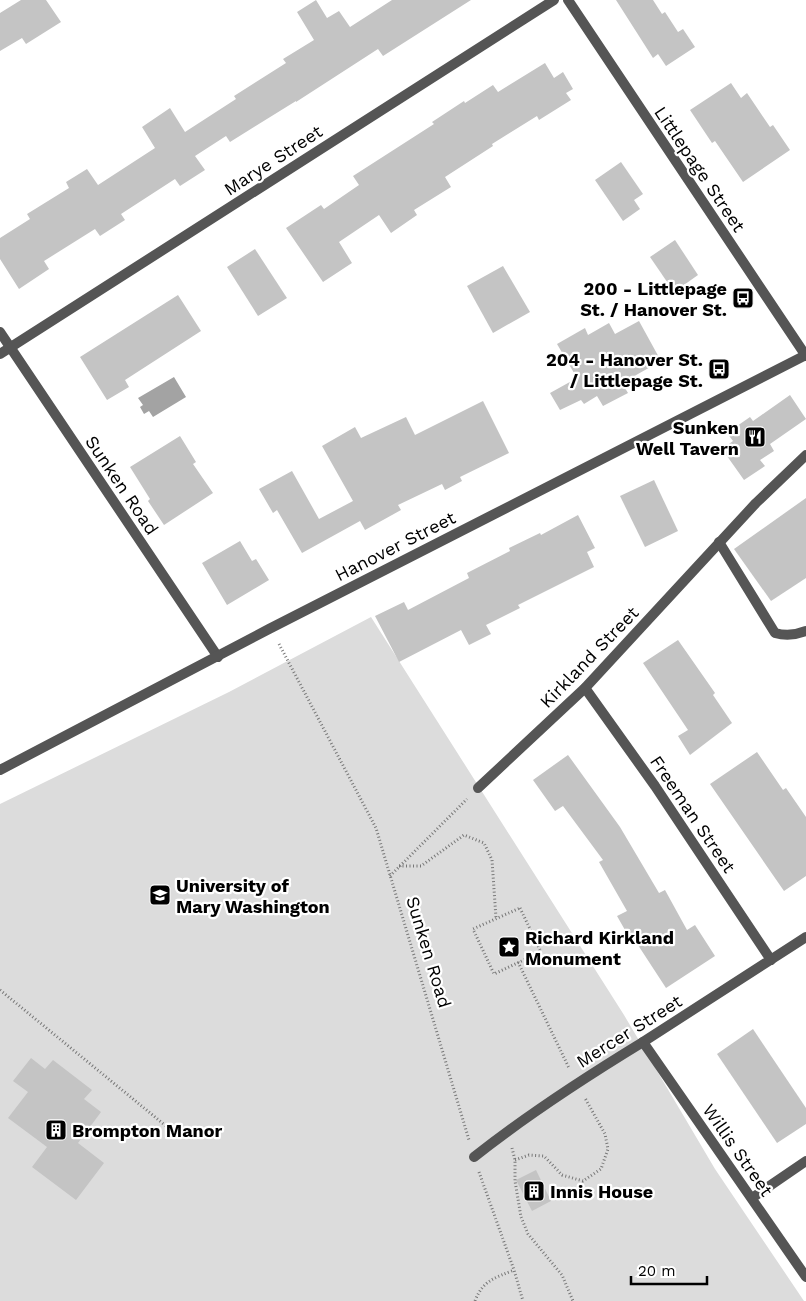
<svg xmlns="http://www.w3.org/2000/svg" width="806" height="1301" viewBox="0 0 806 1301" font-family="'Work Sans',sans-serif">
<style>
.green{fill:#dcdcdc}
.water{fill:#a3a3a3}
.building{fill:#c4c4c4}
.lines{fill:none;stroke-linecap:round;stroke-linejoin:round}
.path{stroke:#777;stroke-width:3;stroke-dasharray:1 2.5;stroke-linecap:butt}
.service{stroke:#555;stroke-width:10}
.minor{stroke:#555;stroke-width:10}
.tertiary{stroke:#555;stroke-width:10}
.labels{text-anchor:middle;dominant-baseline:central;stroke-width:4.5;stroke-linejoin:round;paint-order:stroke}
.street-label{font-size:18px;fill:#000;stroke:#fff}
.poi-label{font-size:18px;font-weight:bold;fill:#000;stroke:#fff;text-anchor:start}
</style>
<rect width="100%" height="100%" fill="#fff"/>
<!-- green -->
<path class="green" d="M371,617L624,1015L715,1169L804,1301H0V804L229,692Z"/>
<!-- water -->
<path class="water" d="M174,377L186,397L153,417L149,411L144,414L140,407L143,405L138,398Z"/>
<!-- building -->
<g class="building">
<path d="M21,0H46L61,22L26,44L22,38L0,51V13Z"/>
<path d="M316,0L327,18L339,11L350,27L392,0H471L383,56L378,49L296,102V101L230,142L226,136L195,156L205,170L180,186L175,179L121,214L125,220L100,236L95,229L44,261L49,269L19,289L0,259V238L30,219L27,214L69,188L66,182L87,169L98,185L155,148L142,127L170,108L185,132L236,99L234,96L286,63L283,59L314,40L297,12Z"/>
<path d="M616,0H653L662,14L665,12L678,32L683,29L695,47L666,66L658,54L653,58Z"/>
<path d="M545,63L554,78L563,72L573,89L566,93L571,100L539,120L537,116L492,144L493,146L445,177L451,187L414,210L417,215L391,233L379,215L339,242L352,263L323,282L286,228L321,205L324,209L359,185L353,176L434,124L432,122L464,101L465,103L493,85L498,92Z"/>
<path d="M731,83L741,98L747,93L770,127L773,125L790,150L743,182L715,141L712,143L690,110Z"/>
<path d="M621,162L643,194L634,200L640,209L623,221L595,180Z"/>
<path d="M675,240L698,275L674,292L650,257Z"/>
<path d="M255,249L287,298L258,316L227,267Z"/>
<path d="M503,266L530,312L493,333L467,286Z"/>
<path d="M178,295L201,331L125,380L129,387L107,400L80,357Z"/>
<path d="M639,321L661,361L622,383L628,393L603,406L597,396L584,404L581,400L560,410L550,393L577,378L557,344L585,328L588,335L609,323L615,334Z"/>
<path d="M790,395L806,419L770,444L774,451L760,460L765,466L744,480L722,449L733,441L727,433L750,417L753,421Z"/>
<path d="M483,401L509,453L460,477L462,481L445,490L442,484L398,505L401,510L365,530L360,521L302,553L277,510L273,513L259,489L292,471L319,519L353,501L322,446L355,427L361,438L406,417L415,435Z"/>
<path d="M180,436L196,462L193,464L213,493L164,525L148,501L150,499L130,467Z"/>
<path d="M654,480L678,531L645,547L620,496Z"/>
<path d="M806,498V578L771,601L734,549Z"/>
<path d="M578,515L595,548L587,552L594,567L518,605L520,608L486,625L491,634L469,645L461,630L399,662L375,616L404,602L408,610L469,578L467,573L510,551L509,548L540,533L541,535Z"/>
<path d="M240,541L252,561L256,559L269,580L227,605L202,563Z"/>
<path d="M678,640L715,693L713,695L732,723L690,755L678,736L688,730L643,663Z"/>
<path d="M757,752L783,790L786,788L806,817V876L784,891L710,784Z"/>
<path d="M568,755L620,827L659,893L665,890L687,930L695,925L715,956L666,988L636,942L633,944L617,916L627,911L599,862L603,860L563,806L555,811L533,780Z"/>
<path d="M753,1029L806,1108V1124L777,1143L717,1054Z"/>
<path d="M31,1058L45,1069L53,1060L92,1090L84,1099L101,1112L78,1143L104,1163L76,1200L32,1167L47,1147L8,1118L28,1092L13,1081Z"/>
<path d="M536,1170L551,1201L532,1211L516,1180Z"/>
</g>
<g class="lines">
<!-- path -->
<g class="path">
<path d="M279,644L376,828L469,1140"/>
<path d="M399,866H421L464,835L484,843L492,860L496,918"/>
<path d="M390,876L467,799"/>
<path d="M520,908L541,952L494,974L473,929Z"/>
<path d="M518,962L569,1068"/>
<path d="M0,990L166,1126"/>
<path d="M512,1148L515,1160V1181L521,1217L528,1234L562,1275L573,1301"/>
<path d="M515,1160L529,1155L544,1156L562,1175L583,1181L601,1169L608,1149L605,1134L585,1098"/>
<path d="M479,1172L514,1270L523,1301"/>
<path d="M475,1301C483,1280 495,1278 514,1270"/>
</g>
<!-- service -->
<g class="service">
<path d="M719,542L775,633C785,636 796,635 806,631"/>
<path d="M474,1157C527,1115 584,1078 643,1042"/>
</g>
<!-- minor -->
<g class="minor">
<path d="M0,332L218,657"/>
<path d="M0,354L554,0"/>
<path d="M585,688L655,786L771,960"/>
<path d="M478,788L585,688L756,503L806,455"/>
<path d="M806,937L643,1042L806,1277"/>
<path d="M752,1198L806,1161"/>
</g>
<!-- tertiary -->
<g class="tertiary">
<path d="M568,0L806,356"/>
<path d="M0,770L269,629L806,355"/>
</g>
</g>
<!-- icons -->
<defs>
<g id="bus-square" transform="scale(1.125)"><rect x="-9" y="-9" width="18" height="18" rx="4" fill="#000" stroke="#fff"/><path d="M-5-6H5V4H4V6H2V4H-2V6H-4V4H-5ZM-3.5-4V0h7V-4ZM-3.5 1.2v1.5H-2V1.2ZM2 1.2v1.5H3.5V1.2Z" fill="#fff"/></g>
<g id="restaurant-square" transform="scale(1.125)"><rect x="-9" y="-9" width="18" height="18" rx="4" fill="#000" stroke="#fff"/><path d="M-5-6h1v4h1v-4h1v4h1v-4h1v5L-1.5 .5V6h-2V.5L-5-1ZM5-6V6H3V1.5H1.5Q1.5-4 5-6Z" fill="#fff"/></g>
<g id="university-square" transform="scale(1.125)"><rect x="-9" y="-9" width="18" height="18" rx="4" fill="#000" stroke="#fff"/><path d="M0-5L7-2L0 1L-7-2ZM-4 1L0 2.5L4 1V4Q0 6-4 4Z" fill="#fff"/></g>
<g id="sight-square" transform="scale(1.125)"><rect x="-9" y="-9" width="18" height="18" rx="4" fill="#000" stroke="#fff"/><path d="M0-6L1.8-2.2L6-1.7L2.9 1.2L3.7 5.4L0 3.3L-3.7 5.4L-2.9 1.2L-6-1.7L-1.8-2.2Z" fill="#fff"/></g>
<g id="building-square" transform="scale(1.125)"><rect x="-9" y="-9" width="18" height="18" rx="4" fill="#000" stroke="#fff"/><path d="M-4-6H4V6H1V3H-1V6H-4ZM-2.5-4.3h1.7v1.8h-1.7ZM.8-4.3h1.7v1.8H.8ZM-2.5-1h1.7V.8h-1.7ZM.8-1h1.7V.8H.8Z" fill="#fff"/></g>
</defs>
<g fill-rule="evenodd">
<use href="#bus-square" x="743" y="298"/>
<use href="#bus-square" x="719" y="369"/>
<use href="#restaurant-square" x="755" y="437"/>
<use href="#university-square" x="160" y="895"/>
<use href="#sight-square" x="509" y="947"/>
<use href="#building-square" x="56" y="1130"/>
<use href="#building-square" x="534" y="1191"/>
</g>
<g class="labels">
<!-- street labels -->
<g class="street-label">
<text transform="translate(273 160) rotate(-33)">Marye Street</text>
<text transform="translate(700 169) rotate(56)">Littlepage Street</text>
<text transform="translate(122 485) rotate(56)">Sunken Road</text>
<text transform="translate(395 546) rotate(-27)">Hanover Street</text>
<text transform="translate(589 657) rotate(-46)">Kirkland Street</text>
<text transform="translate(693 814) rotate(56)">Freeman Street</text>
<text transform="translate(429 952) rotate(73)">Sunken Road</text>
<text transform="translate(629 1031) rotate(-32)">Mercer Street</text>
<text transform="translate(738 1150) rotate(55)">Willis Street</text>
</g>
<!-- poi labels -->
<g class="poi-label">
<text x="727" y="288" text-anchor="end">200 - Littlepage<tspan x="727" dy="21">St. / Hanover St.</tspan></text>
<text x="703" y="359" text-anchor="end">204 - Hanover St.<tspan x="703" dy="21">/ Littlepage St.</tspan></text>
<text x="739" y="427" text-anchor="end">Sunken<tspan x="739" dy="21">Well Tavern</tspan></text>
<text x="176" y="885">University of<tspan x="176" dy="21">Mary Washington</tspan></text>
<text x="525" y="937">Richard Kirkland<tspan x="525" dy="21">Monument</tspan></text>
<text x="72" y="1130">Brompton Manor</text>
<text x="550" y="1191">Innis House</text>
</g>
</g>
<!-- scale -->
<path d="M631 1276v8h76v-8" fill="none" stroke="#000000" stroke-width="2.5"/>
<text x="638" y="1276" font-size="15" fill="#000000" stroke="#ffffff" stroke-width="4" paint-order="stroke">20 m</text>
</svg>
